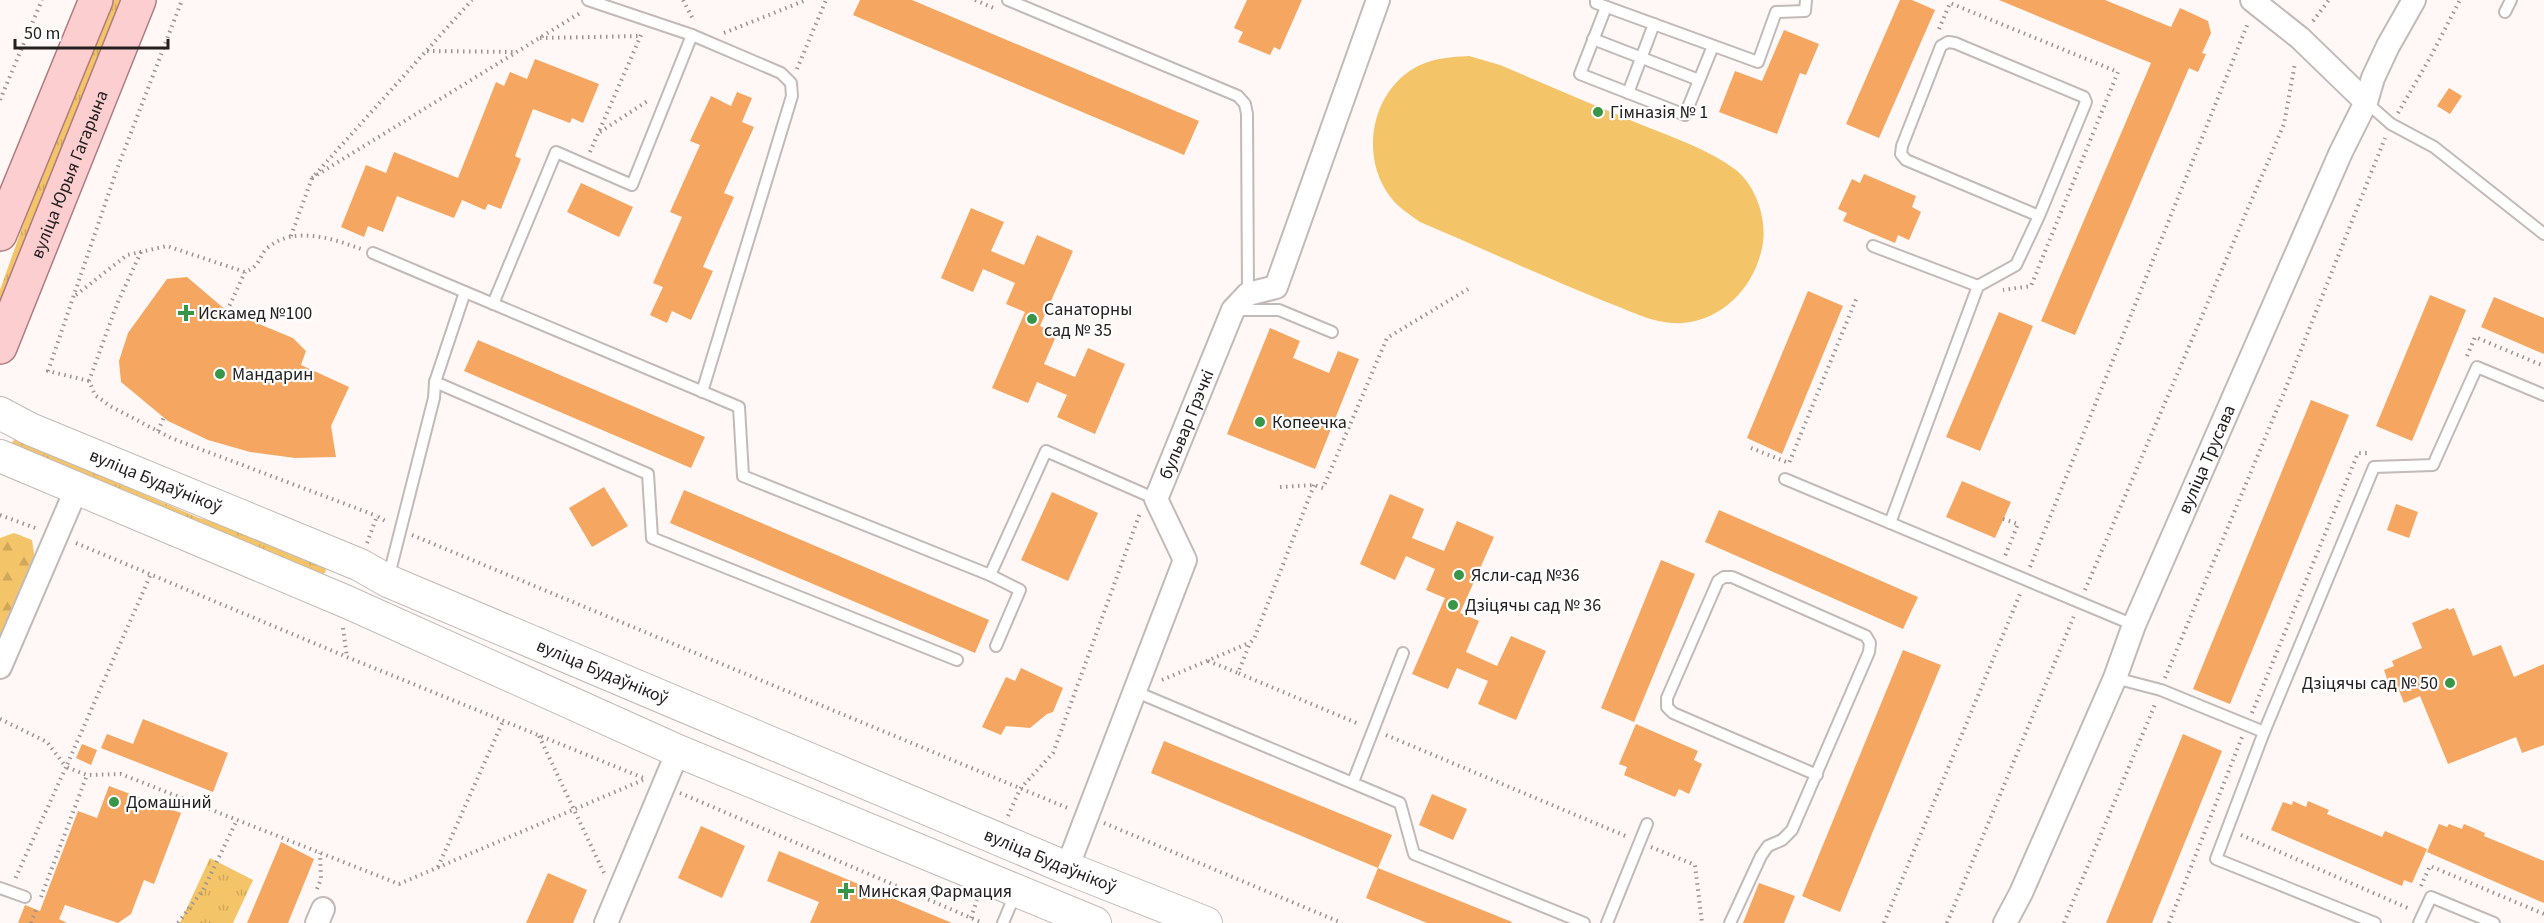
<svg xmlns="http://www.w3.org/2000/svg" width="2544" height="923" viewBox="0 0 2544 923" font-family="'Source Sans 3',sans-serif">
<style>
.grass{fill:url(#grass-tufts)}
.forest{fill:url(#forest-firs)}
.garden{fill:#f4c468}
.building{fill:#f5a661}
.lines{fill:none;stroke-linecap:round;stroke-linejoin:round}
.lane-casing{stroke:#c2bab8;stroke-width:14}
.street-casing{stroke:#c2bab8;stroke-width:26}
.secondary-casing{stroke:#c2bab8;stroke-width:34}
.primary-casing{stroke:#af7c7e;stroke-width:36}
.path{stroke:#9a9594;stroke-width:4;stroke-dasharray:1.5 4.5;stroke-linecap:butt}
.lane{stroke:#fff;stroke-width:10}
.street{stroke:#fff;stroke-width:22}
.secondary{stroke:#fff;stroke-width:32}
.primary{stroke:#fcced0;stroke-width:33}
.poi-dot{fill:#389649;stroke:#fff;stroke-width:2}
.labels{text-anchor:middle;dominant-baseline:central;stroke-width:4.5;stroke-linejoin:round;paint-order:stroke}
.poi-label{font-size:18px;fill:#23201f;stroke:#fff;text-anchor:start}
.street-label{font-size:18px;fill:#23201f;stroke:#fff}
</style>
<defs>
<pattern id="grass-tufts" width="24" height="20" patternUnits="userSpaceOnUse" patternTransform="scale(1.5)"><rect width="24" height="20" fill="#f4c468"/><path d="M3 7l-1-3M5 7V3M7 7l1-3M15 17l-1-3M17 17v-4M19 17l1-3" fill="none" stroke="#d1a85a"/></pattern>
<pattern id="forest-firs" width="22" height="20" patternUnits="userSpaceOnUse" patternTransform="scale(1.5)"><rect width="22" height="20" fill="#f4c468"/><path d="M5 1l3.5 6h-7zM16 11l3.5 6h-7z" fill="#d1a85a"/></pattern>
</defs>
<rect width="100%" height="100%" fill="#fff8f6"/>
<!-- grass -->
<g class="grass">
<path d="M114,0H124L0,306V290L62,116Z"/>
<path d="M16,439L199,518L235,527L324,565L326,571L322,576L12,445V442Z"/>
<path d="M210,858L253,880L233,923H180Z"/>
</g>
<!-- forest -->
<path class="forest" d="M14,533L32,540L35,560L0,645V538Z"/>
<!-- garden -->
<path class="garden" d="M1469,56L1500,65C1547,85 1594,105 1642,125C1674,138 1708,149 1736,170C1757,187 1768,222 1762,248C1754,287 1723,320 1682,323C1655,325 1629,310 1604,301C1542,276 1481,248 1420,222C1409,214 1397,207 1389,195C1359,154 1372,88 1420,65C1436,58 1451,57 1469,56Z"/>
<!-- building -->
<g class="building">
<path d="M860,0H912L1199,121L1184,155L853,15Z"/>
<path d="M1247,0H1302L1280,50L1274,47L1270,55L1238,42L1243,32L1234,28Z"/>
<path d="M1900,0H1912L1935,10L1879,138L1846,124Z"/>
<path d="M1999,0H2105L2171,27L2180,8L2208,21L2211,33L2202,53L2206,54L2198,72L2189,68L2075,335L2041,321L2151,63Z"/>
<path d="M1784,30L1819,44L1806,75L1800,73L1777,134L1719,112L1735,71L1762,81Z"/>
<path d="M535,59L599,84L583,123L572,118L570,123L533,109L515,156L521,159L501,209L488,204L485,210L462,200L454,218L397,196L383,232L368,226L364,237L341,227L366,165L386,173L394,152L458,178L496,82L504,86L510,72L527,79Z"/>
<path d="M2449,88L2462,96L2450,114L2437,106Z"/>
<path d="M737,92L752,98L742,122L754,127L724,193L734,197L703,267L713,271L691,320L672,311L667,323L650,315L663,287L653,283L682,217L670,212L700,145L690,141L711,96L731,106Z"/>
<path d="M1864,174L1916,196L1912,207L1921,212L1909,240L1898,235L1895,243L1843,221L1847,213L1838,209L1852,179L1860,183Z"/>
<path d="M581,183L633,207L619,237L567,212Z"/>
<path d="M971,208L1004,222L991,251L1024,265L1037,235L1073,251L1040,326L1057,334L1044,364L1075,377L1088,348L1125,364L1095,434L1057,417L1067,395L1037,382L1028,403L992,388L1025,312L1006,304L1015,283L983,269L973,292L941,278Z"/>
<path d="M187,277L227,311L293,338L306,351L301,365L349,387L331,426L336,457L295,458L250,452L208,440L168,421L121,382L119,361L128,333L167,279Z"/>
<path d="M1808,291L1843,306L1782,454L1747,438Z"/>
<path d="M2430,295L2466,310L2412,441L2376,426Z"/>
<path d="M2494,297L2544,318V354L2481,327Z"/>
<path d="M1999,312L2033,326L1980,451L1946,437Z"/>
<path d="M1270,328L1300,341L1293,358L1329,373L1338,351L1359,359L1315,469L1227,434Z"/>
<path d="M478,340L705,437L691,468L464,371Z"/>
<path d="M2311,400L2349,415L2230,704L2193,689Z"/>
<path d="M1962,481L2011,502L1995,538L1946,517Z"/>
<path d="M604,487L628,526L592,547L569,508Z"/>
<path d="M684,490L989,620L975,653L670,523Z"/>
<path d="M1052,492L1098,513L1068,581L1021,560Z"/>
<path d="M1390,494L1424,509L1412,538L1444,551L1457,521L1494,537L1460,613L1479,621L1466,652L1497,666L1511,636L1546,651L1516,720L1478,704L1488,681L1457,668L1448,689L1412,674L1445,598L1426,590L1435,569L1406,556L1395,580L1360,564Z"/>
<path d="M2396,504L2418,512L2409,538L2387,530Z"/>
<path d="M1719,510L1918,597L1903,629L1705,542Z"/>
<path d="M1661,560L1695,574L1634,722L1601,708Z"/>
<path d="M2448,608L2449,610L2454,608L2473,656L2501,645L2514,677L2544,664V745L2522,753L2516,737L2448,764L2420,696L2404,703L2397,685L2390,687L2384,670L2394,666L2392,661L2422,648L2412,623Z"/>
<path d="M1903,650L1941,665L1840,912L1802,896Z"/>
<path d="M1021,668L1063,688L1053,712L1047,714L1030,728L1006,726L1001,735L982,727L1006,677L1015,681Z"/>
<path d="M143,719L228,753L213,792L101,748L107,734L133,744Z"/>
<path d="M1636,724L1698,751L1694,760L1702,764L1689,794L1679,789L1675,797L1624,775L1627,767L1619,764Z"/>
<path d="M2183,734L2222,751L2152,923H2106Z"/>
<path d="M1164,741L1392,835L1378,868L1151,773Z"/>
<path d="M82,744L97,750L91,765L76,758Z"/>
<path d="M109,786L181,813L154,884L144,880L131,914L118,923L65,905L59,919L67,923H18L25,905L40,911L78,811L97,818Z"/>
<path d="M1432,794L1467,809L1453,840L1419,825Z"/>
<path d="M2293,801L2306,807L2308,801L2329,810L2327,814L2382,837L2385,831L2427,849L2412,883L2404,880L2402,886L2271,830L2283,802L2292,805Z"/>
<path d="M2439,824L2447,827L2449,824L2462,829L2464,824L2485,833L2484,836L2544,861V903L2427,852Z"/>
<path d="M701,826L745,846L722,898L678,878Z"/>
<path d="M281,842L314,859L288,923H247Z"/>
<path d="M779,851L952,923H810L819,902L767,881Z"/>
<path d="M1378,868L1512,922V923H1427L1366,898Z"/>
<path d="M548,873L587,890L573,923H526Z"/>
<path d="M1759,883L1795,896L1784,923H1743Z"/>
</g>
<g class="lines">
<!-- lane casing -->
<g class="lane-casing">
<g id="lane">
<path d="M588,0L692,35L781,73L791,83L792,96L702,392"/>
<path d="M1008,0L1238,96L1245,104L1247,114L1248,294"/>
<path d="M1596,0V3L1758,62L1776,12L1805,11L1806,0"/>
<path d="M1606,7L1580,74L1685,115L1713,46"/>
<path d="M2505,12L2511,0"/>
<path d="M1593,39L1699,80"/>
<path d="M1628,93L1654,24"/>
<path d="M2366,102L2391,124L2434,147L2544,234"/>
<path d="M1873,246L1978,286"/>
<path d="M373,253L465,292"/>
<path d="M493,304L556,152L632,185L692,35"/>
<path d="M1236,310H1279L1332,332"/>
<path d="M435,382L648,474L652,538L957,660"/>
<path d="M1785,479L2134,625"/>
<path d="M1890,523L1978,286L2016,265L2039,216L2086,102L2084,97L1955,43L1948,42L1941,46L1902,146L1901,154L1906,160L2039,216"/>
<path d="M990,575L1020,590L996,646"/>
<path d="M388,579L434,398L435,382L465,292L739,407L743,476L990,575L1046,451L1156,499"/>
<path d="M2115,678L2161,690L2264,732"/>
<path d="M1134,691L1400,803L1414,854L1584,923"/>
<path d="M1353,782L1403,653"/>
<path d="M0,888L25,897"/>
<path d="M1003,923L1016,892"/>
<path d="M1607,923L1647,824"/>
<path d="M1730,923L1761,856L1768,846L1782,840L1792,830L1869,652L1870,643L1866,636L1732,577H1724L1718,581L1667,698V707L1673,713L1817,775"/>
<path d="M2375,923L2216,859L2264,732L2374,467L2433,465L2477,367L2544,395"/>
<path d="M2419,923L2431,897L2494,923"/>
</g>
</g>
<!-- street casing -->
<g class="street-casing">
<g id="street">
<path d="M2252,0L2300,38L2366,102"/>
<path d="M0,667L76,490"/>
<path id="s1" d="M1067,868L1185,560L1156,499L1233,310L1248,294L1276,287L1378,0"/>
<path d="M317,923L323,909"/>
<path d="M606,923L678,751"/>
<path id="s2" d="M2005,923L2021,893L2115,678L2134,625L2341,152L2366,102L2373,78L2388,46L2414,0"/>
</g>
</g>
<!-- secondary casing -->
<g class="secondary-casing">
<g id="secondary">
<path id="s3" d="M0,413L30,429L360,565L388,581L1067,868L1206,923"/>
<path d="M0,456L347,602L678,751L1095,923"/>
</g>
</g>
<!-- primary casing -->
<g class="primary-casing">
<g id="primary">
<path d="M0,234L96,0"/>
<path id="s4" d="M0,347L139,0"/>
</g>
</g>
<!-- path -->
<g class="path">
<path d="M683,0L694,21"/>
<path d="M975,0L996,9"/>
<path d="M2313,21L2329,0"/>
<path d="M1939,29L1950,3L2118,72L2031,286L2003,290"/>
<path d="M724,33L806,0"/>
<path d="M540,38L641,36"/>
<path d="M427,51L516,52"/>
<path d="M797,69L826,0"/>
<path d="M0,100L42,0"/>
<path d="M2398,113L2431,56L2460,0"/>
<path d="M600,132L649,100"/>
<path d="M590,152L642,33"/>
<path d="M312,178L580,13"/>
<path d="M291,236L312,178L472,0"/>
<path d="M141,252L117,304L89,381L95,395L110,406L171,438L377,516"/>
<path d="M76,295L127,255L167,246L245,272C262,266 258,254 270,246C296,226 334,239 361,249"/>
<path d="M227,311L245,272"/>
<path d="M2467,356L2475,337L2544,366"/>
<path d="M89,381L48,371L117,169L182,0"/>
<path d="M158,431L164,417"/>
<path d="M1751,448L1789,463L1857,297"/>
<path d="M1314,485L1254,639L1250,643L1238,673L1359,724"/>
<path d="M1280,487L1314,485L1323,488L1387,338L1468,289"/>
<path d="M0,515L38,529"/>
<path d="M2003,519L2018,524L2005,556"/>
<path d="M412,535L1070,809"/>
<path d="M76,543L347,657L646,779"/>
<path d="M367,543L377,516L387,522"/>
<path d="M2030,567L2248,23"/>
<path d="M150,576L66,767L87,775L121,774L399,884L643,780"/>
<path d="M2085,590L2284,124L2295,63"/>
<path d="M343,628L347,657"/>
<path d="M1208,661L1238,673"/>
<path d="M2165,678L2283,395L2385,138"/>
<path d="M1162,680L1249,643"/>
<path d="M2252,713L2358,453H2367"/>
<path d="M0,719L47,742L66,767L15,879"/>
<path d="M1386,735L1628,837"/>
<path d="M539,736L604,873"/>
<path d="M680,793L983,923"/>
<path d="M1008,816L1020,789L1053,753L1140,513"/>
<path d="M1104,823L1342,923"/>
<path d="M2241,835L2410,909"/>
<path d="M1651,847L1695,865L1702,923"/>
<path d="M438,867L503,721"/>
<path d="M2421,886L2430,866L2544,914"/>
<path d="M317,889L321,879L320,853"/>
<path d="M41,897L87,775"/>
<path d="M971,918L977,900"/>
<path d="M31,923L37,907"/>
<path d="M178,923L203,890L237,820"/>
<path d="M1884,923L2020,594"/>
<path d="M1947,923L2074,616"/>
<path d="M2064,923L2156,702"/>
<path d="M2169,923L2242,737"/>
</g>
<!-- lane -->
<use href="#lane" class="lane"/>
<!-- street -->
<use href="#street" class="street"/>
<!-- secondary -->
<use href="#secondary" class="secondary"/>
<!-- primary -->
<use href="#primary" class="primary"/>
</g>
<!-- markers -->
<g class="poi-dot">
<circle cx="1598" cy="112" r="6"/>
<path d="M183 304h6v6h6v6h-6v6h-6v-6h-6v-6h6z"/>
<circle cx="1032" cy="319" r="6"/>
<circle cx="220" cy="374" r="6"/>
<circle cx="1260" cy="422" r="6"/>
<circle cx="1459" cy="575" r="6"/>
<circle cx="1453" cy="605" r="6"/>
<circle cx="2450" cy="683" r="6"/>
<circle cx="114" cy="802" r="6"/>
<path d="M843 882h6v6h6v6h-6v6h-6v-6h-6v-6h6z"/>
</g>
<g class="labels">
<!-- poi labels -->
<g class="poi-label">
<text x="1610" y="112">Гімназія № 1</text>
<text x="1044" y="309">Санаторны<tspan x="1044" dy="21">сад № 35</tspan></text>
<text x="198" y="313">Искамед №100</text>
<text x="232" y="374">Мандарин</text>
<text x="1272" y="422">Копеечка</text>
<text x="1471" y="575">Ясли-сад №36</text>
<text x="1465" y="605">Дзіцячы сад № 36</text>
<text x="2438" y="683" text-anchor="end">Дзіцячы сад № 50</text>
<text x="126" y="802">Домашний</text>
<text x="858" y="891">Минская Фармация</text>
</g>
<!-- street labels -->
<g class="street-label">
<text stroke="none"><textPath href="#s4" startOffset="186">вуліца Юрыя Гагарына</textPath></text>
<text stroke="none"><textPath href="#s1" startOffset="478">бульвар Грэчкі</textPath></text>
<text stroke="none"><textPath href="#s2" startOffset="506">вуліца Трусава</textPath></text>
<text stroke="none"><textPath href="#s3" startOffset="170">вуліца Будаўнікоў</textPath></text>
<text stroke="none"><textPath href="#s3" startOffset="656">вуліца Будаўнікоў</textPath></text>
<text stroke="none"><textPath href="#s3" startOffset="1142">вуліца Будаўнікоў</textPath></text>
</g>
</g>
<!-- scale -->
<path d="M15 39v9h153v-9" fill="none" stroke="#23201f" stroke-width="3"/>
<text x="24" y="39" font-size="18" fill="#23201f" stroke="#ffffff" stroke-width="4.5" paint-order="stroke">50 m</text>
</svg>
